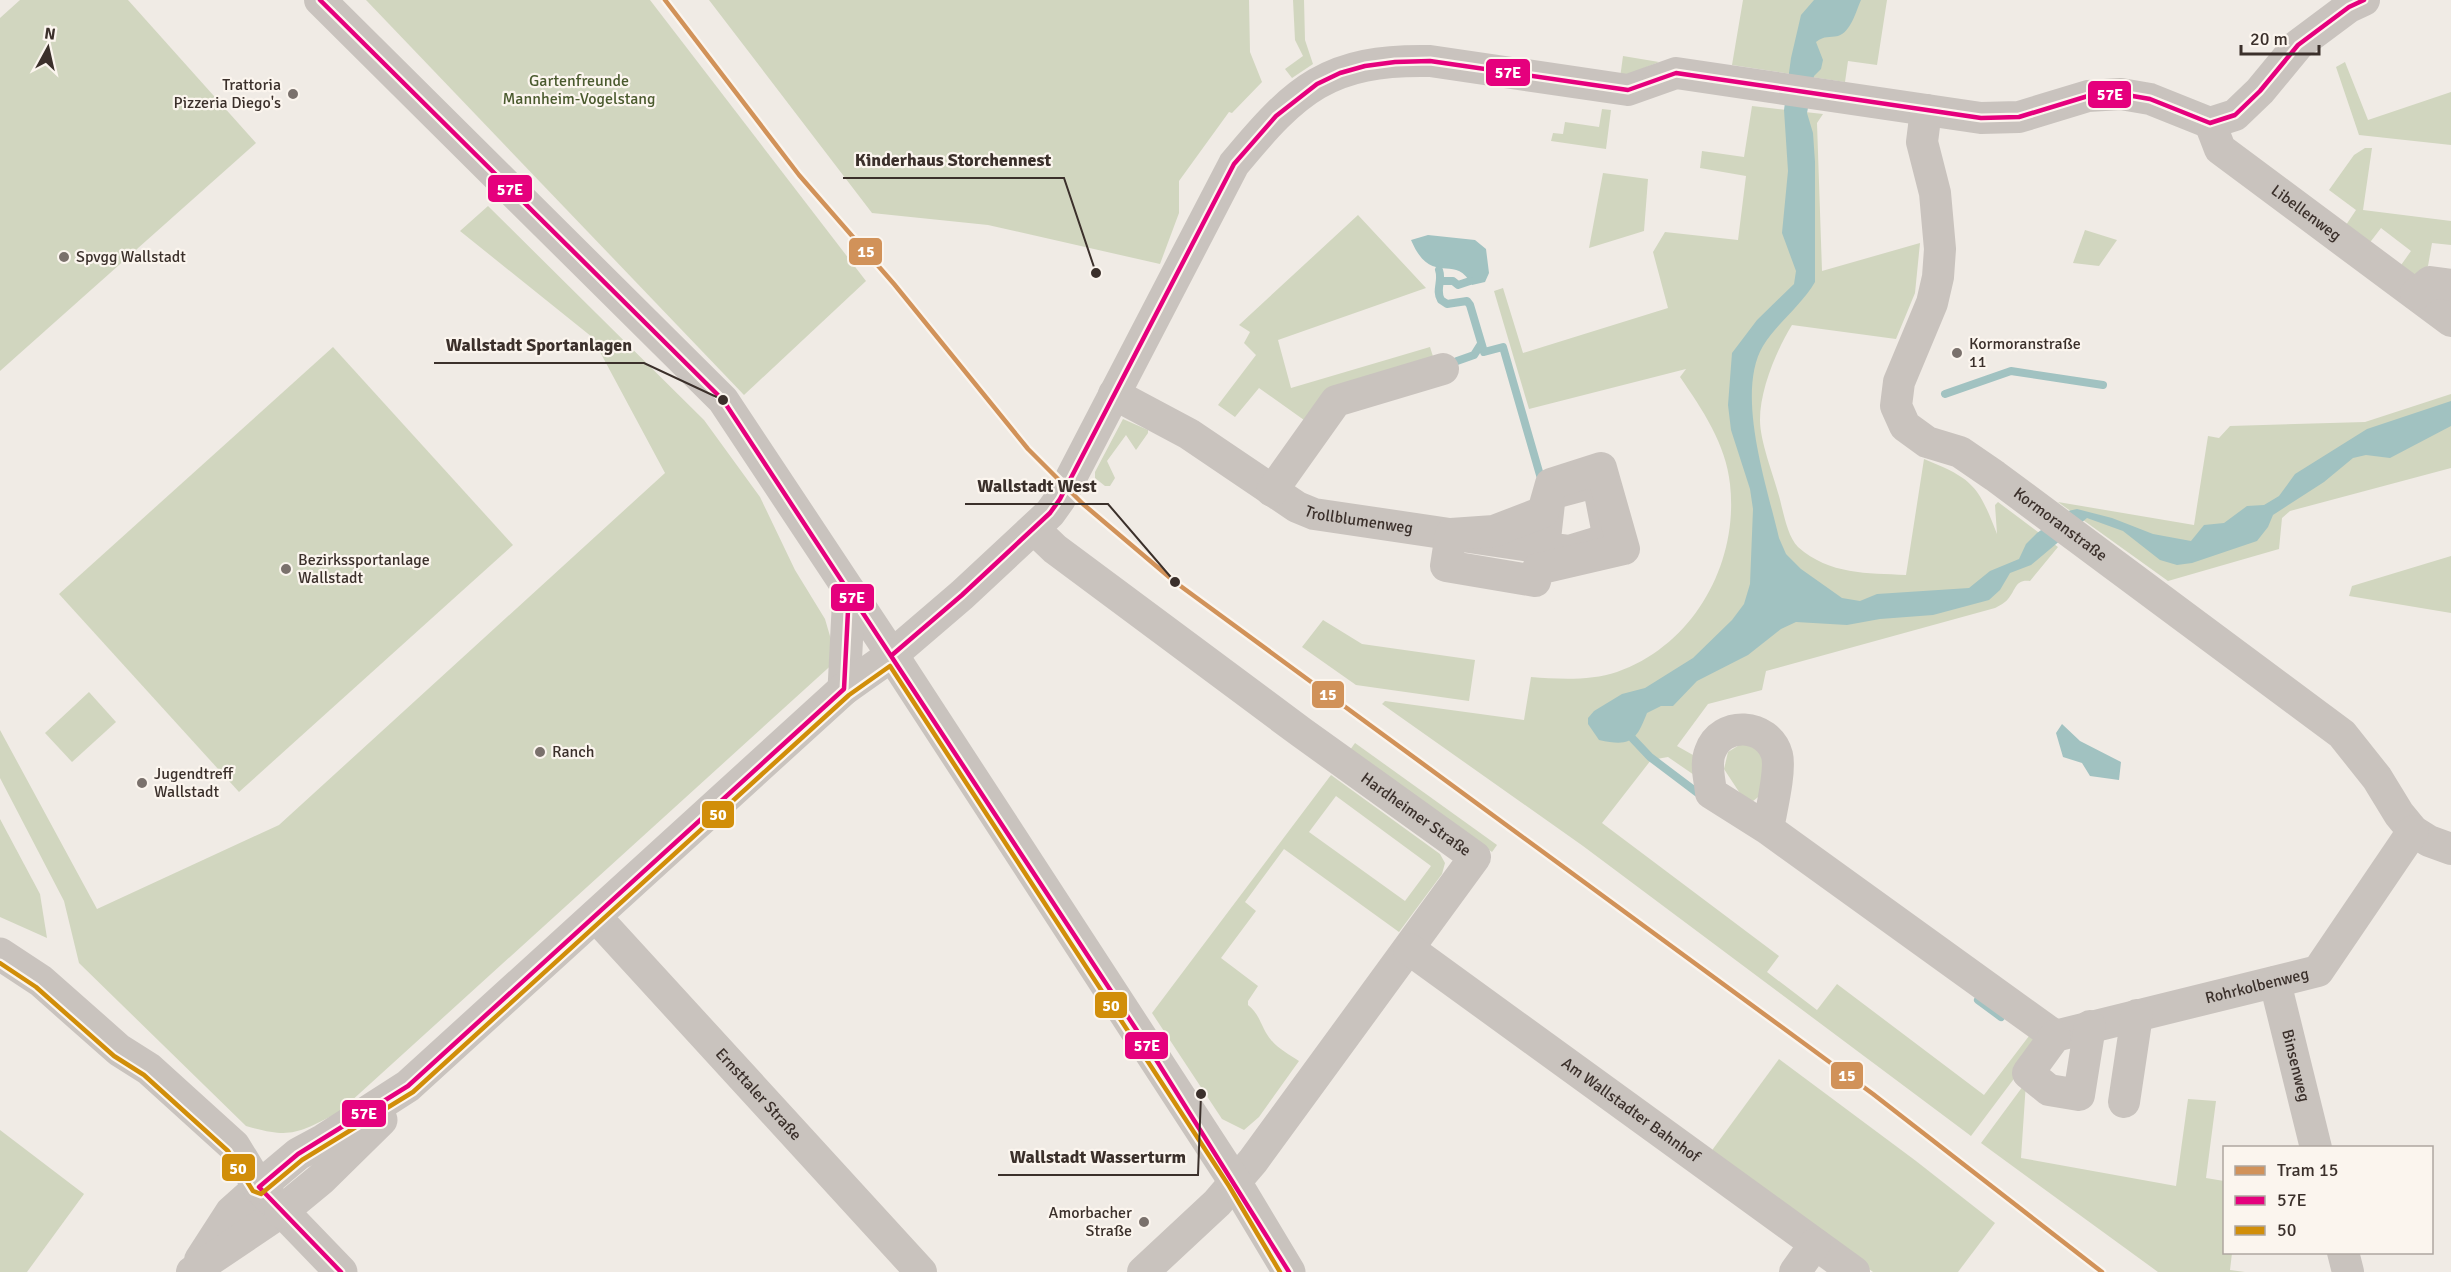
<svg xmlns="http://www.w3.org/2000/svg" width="2451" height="1272" viewBox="0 0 2451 1272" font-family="Signika,sans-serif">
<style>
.green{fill:#d1d6bf;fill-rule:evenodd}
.water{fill:#a1c2c1}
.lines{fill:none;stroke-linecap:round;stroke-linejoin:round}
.stream{stroke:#a1c2c1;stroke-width:8}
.minor{stroke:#c9c3be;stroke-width:32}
.tertiary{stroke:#c9c3be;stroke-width:33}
.bus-1-casing{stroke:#fbf5ee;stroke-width:9}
.bus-2-casing{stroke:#fbf5ee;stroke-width:9}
.bus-1{stroke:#e5007d;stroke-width:4.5}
.bus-2{stroke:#d18e09;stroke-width:4.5}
.tram-1-casing{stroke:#fbf5ee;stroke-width:9}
.tram-1{stroke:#d19259;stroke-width:4.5}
.poi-dot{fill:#7a716c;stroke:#fbf5ee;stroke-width:2}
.labels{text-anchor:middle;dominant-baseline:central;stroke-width:4.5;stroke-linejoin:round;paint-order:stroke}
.park-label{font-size:16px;fill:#4a5a2e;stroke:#fbf5ee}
.poi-label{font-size:16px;fill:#3b302b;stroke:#fbf5ee;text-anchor:start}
.street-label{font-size:16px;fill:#3b302b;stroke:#fbf5ee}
.leader{fill:none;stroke:#3b302b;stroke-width:2}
.callout-dot{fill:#3b302b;stroke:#fbf5ee;stroke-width:2}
.callout-label{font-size:18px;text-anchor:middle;font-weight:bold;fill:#3b302b;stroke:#fbf5ee;stroke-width:4.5;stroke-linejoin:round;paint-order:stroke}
.line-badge{stroke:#fbf5ee;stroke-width:2}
.badge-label{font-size:16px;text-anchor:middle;font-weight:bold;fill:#fff}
</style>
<rect width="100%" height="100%" fill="#f0ebe5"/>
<!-- green -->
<g class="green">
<path d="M20,0H128L256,143L0,371V18Z"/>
<path d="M366,0H650L866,281L744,395Z"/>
<path d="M709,0H1249L1250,52L1262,82L1232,113L1229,112L1179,181V213L1160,264L988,225L872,213Z"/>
<path d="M1293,0H1304L1305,40L1313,64L1292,78L1285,69L1303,56L1295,40Z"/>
<path d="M1743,0H1887L1877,65L1848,61L1845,82L1732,65Z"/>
<path d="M1623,56L1659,62L1620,78Z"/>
<path d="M2345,62L2368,120L2451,92V145L2359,135L2336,67Z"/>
<path d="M1752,106L1823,114L1817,123L1822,271L1920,243L1915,293L1896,339L1792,325C1776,351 1760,390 1760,420C1760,441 1773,474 1779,496C1783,510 1787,536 1798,547C1830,575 1867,573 1906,575L1924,459C1973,479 1978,485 1997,534L1995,505L1998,502L2058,547L2030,581C2015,579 2016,590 2008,599C2005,603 1999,606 1995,608L1766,671L1762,690L1708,704L1677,746L1700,759L1697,777L1668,757L1651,760L1602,823L1779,956L1767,972L1817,1010L1837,984L1984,1095L2029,1036L2040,1044L1971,1136L1583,846L1382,704L1385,701L1524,720L1531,677C1558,679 1590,681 1617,672C1694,645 1739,563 1730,484C1726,444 1702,409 1680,377L1686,369L1529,409L1494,291L1503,288L1523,353L1668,308L1653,252L1665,232L1738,240L1746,176L1700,168L1702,151L1744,157Z"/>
<path d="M1602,109L1611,110L1606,149L1551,141L1553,133L1563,134L1565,122L1599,127Z"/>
<path d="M2365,148H2372L2363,210L2451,221V245L2432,243L2428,266L2413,276L2399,268L2411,251L2381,228L2368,245L2344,228L2356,210L2329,190L2354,155Z"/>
<path d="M1603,173L1648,179L1644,231L1589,248Z"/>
<path d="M488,206L704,420L760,497L795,570L825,619L837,660L338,1113C297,1133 292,1139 246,1126L79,963L64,901L0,778V730L97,909L279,825L665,473L592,337L460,231Z"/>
<path d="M1358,215L1426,288L1278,340L1291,388L1430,347L1436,366L1311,425L1259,388L1235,417L1218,405L1256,355L1244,343L1250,332L1239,325Z"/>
<path d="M2085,230L2117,240L2099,266L2073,263Z"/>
<path d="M333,347L513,545L239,792L59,594Z"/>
<path d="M2451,394V468L2290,511L2282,518L2279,549L2168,581L2058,502L2194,525L2208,436L2219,438L2230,426L2365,422Z"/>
<path d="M1123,419L1148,430V433L1136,450L1126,435L1107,461L1115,478L1110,486H1105L1095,478V472Z"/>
<path d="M2451,556V613L2349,596L2352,586Z"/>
<path d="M1323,620L1362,644L1475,660L1469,701L1356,685L1302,647Z"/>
<path d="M89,692L116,722L72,762L45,733Z"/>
<path d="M1355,743L1497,845L1492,852L1350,750Z"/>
<path d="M1741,744L1756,747L1766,759L1762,794L1753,801L1743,798L1724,769L1728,752Z"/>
<path d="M1331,775L1440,854L1445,863L1442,874L1399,932L1284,849L1245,902L1256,911L1221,958L1258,986L1248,1001V1005C1261,1015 1261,1029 1272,1041C1279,1049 1290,1055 1299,1061L1259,1117L1244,1130L1222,1119L1152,1013ZM1336,796L1431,866L1405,901L1309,832Z"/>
<path d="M0,819L40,894L47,938L0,917Z"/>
<path d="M1779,1059L1916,1161L1995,1223L1958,1272H1873L1710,1153Z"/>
<path d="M2026,1082L2021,1158L2176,1186L2188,1099L2216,1101L2206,1178L2224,1181V1252L2232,1253L2230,1270L2245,1272H2158L1981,1143Z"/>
<path d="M0,1130L84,1194L27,1272H0Z"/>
</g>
<!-- water -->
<g class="water">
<path d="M1814,0H1861C1856,11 1851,32 1838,36C1829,38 1825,35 1816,42L1823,60L1821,69L1814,76L1807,113L1813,133L1815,162V282C1801,306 1778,322 1763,346C1735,393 1767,486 1779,538L1786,554L1801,569L1842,598L1860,601L1877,594L1969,588L1990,571L2019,559L2026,544L2037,533L2068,511L2077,509L2112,518L2153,534L2191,541L2204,525L2224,523L2247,506L2264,505L2279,496L2295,474L2367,429L2451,401V426L2390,458L2366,455L2353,458L2324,482L2273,515L2268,527L2257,541L2192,563L2177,565L2160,560L2123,531L2087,518L2031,565L2010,573L2000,590L1989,600L1933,615L1880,619L1847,625L1796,622L1781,629L1748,655L1697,681L1673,706H1661L1647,713C1636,741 1631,747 1599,740L1588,724V718L1594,711L1622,694L1645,688L1693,658L1732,620L1744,604L1750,584L1753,509L1750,489L1731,430L1728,405L1732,353L1757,320L1794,284L1796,271L1782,233L1788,171L1784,110L1791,58L1801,15Z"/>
<path d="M1428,235L1475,240L1486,249L1489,273L1485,282L1472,285C1454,251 1432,289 1411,240Z"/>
<path d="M2062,724L2080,741L2121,762L2119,780L2090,776L2082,763L2063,757L2056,733Z"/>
</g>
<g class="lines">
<!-- stream -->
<g class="stream">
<path d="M1439,270C1443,281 1435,290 1441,300L1447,304L1467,301L1470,305L1484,352L1503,347L1542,482"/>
<path d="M1442,281H1453L1458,285L1470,281"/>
<path d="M1457,361L1474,355L1481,344"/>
<path d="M1945,394L2011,371L2103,385"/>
<path d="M1633,739L1650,757L1703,797"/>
<path d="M1978,1000L2001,1017"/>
</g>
<!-- minor -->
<g class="minor">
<path d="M320,0L723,400L892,655L962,595L1050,513L1060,499L1234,164C1296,89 1328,59 1430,61L1628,90L1676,73L1981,118L2019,117L2088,96L2121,94L2150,99L2210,123L2235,115L2260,91L2298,45L2349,7L2364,0"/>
<path id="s1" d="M1926,110L1922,142L1935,193L1940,249L1938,277L1932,303L1899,382L1896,406L1905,426L1927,442L1960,452L1995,476L2342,734L2377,778L2399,814L2413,831L2429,841L2451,849"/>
<path id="s2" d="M2210,123L2220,149L2451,321"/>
<path d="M2416,294L2430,282L2451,285"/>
<path id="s3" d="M1114,394L1189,434L1297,507L1314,514L1544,548L1569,551L1602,541L1607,529L1599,488L1591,483L1550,494L1544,548"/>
<path d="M1601,468L1624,549L1538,569L1535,581L1446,566L1451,534L1494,531L1543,512L1551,484Z"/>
<path d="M1272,491L1336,401L1443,369"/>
<path id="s4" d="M1034,529L1055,549L1301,732L1475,857L1253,1161L1217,1203L1143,1272"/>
<path id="s5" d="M1768,829C1771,811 1781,771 1777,755C1768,723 1721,720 1710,752C1705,765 1710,780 1711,793L1768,829L2055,1036L2318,971L2413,831"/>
<path id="s6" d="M595,916L921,1272"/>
<path id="s7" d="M1409,949L1854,1272"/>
<path id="s8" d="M2275,982L2316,1148"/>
<path d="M2055,1036L2028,1073L2049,1090L2079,1095L2090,1026"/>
<path d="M2124,1102L2137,1015"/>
<path d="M2343,1252L2348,1272"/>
<path d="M200,1260L231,1212L259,1187"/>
<path d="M192,1272L281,1212"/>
<path d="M1795,1272L1815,1244"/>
</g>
<!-- tertiary -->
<g class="tertiary">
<path d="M844,689L849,591"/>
<path d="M0,954L41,981L119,1050L149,1069L234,1146L259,1187L341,1272"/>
<path d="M259,1187L298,1154L324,1140L408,1086L844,689L892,655L1235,1182L1289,1272"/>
<path d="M281,1212L321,1179L381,1120"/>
</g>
<!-- bus-1 casing -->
<g class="bus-1-casing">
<g id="bus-1">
<path d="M320,0L723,400L1155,1058L1289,1272"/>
<path d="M892,655L962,595L1050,513L1060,499L1234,164L1276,116L1317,84L1340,73L1365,66L1395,62L1430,61L1628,90L1676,73L1981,118L2019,117L2088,96L2121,94L2150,99L2210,123L2235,115L2260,91L2298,45L2349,7L2364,0"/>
<path d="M341,1272L259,1187L298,1154L408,1086L844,689L849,591"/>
</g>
</g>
<!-- bus-2 casing -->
<g class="bus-2-casing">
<path id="bus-2" d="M0,963L36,987L114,1056L144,1075L228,1151L253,1191L261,1194L302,1160L413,1092L849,695L890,666L1229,1186L1280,1272"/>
</g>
<!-- bus-1 -->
<use href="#bus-1" class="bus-1"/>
<!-- bus-2 -->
<use href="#bus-2" class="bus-2"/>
<!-- tram-1 casing -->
<g class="tram-1-casing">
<path id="tram-1" d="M665,0L799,175L894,284L1028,449L1083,504L1175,582L1873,1094L2102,1272"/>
</g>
<!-- tram-1 -->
<use href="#tram-1" class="tram-1"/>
</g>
<!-- markers -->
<g class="poi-dot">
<circle cx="293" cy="94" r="6"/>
<circle cx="64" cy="257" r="6"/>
<circle cx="1957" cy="353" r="6"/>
<circle cx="286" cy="569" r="6"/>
<circle cx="540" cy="752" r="6"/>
<circle cx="142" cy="783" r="6"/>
<circle cx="1144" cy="1222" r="6"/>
</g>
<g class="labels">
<!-- park labels -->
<g class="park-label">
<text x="579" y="81">Gartenfreunde<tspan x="579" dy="18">Mannheim-Vogelstang</tspan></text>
</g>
<!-- poi labels -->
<g class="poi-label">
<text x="281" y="85" text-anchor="end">Trattoria<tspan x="281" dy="18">Pizzeria Diego's</tspan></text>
<text x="76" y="257">Spvgg Wallstadt</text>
<text x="1969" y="344">Kormoranstraße<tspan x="1969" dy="18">11</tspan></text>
<text x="298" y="560">Bezirkssportanlage<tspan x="298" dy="18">Wallstadt</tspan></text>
<text x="552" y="752">Ranch</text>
<text x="154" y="774">Jugendtreff<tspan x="154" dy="18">Wallstadt</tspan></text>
<text x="1132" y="1213" text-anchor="end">Amorbacher<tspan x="1132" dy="18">Straße</tspan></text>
</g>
<!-- street labels -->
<g class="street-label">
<text stroke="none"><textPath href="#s2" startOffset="135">Libellenweg</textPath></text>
<text stroke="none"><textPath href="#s3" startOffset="279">Trollblumenweg</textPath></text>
<text stroke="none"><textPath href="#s1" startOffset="513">Kormoranstraße</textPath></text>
<text stroke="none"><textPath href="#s4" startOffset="477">Hardheimer Straße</textPath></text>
<text stroke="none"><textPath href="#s5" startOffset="834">Rohrkolbenweg</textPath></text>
<text stroke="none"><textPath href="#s8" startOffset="86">Binsenweg</textPath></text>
<text stroke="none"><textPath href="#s6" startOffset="242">Ernsttaler Straße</textPath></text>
<text stroke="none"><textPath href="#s7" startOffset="274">Am Wallstadter Bahnhof</textPath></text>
</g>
</g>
<!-- callouts -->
<path class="leader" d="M1096 273L1064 178H843M723 400L644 363H434M1175 582L1108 504H965M1201 1094L1198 1175H998"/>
<g class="callout-dot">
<circle cx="1096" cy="273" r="6"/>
<circle cx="723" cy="400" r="6"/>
<circle cx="1175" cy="582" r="6"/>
<circle cx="1201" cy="1094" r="6"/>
</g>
<g class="callout-label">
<text x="953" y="166">Kinderhaus Storchennest</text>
<text x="539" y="351">Wallstadt Sportanlagen</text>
<text x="1037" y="492">Wallstadt West</text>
<text x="1098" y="1163">Wallstadt Wasserturm</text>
</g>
<g class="line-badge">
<rect x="1485" y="58" width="46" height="29" rx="6" fill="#e5007d"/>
<rect x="2087" y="80" width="45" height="29" rx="6" fill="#e5007d"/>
<rect x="487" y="174" width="46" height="29" rx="6" fill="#e5007d"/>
<rect x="848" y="237" width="35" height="29" rx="6" fill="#d19259"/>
<rect x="830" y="583" width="45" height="29" rx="6" fill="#e5007d"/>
<rect x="1311" y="680" width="34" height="29" rx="6" fill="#d19259"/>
<rect x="701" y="800" width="34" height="29" rx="6" fill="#d18e09"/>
<rect x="1094" y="991" width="34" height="28" rx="6" fill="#d18e09"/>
<rect x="1124" y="1031" width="45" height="29" rx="6" fill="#e5007d"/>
<rect x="1830" y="1061" width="34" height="29" rx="6" fill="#d19259"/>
<rect x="341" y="1099" width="46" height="29" rx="6" fill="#e5007d"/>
<rect x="221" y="1153" width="35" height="29" rx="6" fill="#d18e09"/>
</g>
<g class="badge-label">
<text x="1508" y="78">57E</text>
<text x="2110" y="100">57E</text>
<text x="510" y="195">57E</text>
<text x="866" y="257">15</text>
<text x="852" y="603">57E</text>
<text x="1328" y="700">15</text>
<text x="718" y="820">50</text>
<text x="1111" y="1011">50</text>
<text x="1147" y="1051">57E</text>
<text x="1847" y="1081">15</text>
<text x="364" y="1119">57E</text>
<text x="238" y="1174">50</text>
</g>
<!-- legend -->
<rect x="2223" y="1146" width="210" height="108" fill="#fbf5ee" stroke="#aea6a0" stroke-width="1.5"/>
<rect x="2235" y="1166" width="30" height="9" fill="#d19259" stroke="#aea6a0" stroke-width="1.5"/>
<text x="2277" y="1176" font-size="18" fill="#3b302b">Tram 15</text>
<rect x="2235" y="1196" width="30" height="9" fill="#e5007d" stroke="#aea6a0" stroke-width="1.5"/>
<text x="2277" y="1206" font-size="18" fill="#3b302b">57E</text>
<rect x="2235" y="1226" width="30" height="9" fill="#d18e09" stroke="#aea6a0" stroke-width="1.5"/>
<text x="2277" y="1236" font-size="18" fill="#3b302b">50</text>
<!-- north arrow -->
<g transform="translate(48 48) rotate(8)" stroke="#fbf5ee" stroke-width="4.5" paint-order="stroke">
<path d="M0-4.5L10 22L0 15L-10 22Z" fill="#3b302b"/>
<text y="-9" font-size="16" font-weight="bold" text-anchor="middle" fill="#3b302b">N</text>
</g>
<!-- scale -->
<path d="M2241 45v9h78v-9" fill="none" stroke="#3b302b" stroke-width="3"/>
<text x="2250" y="45" font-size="18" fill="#3b302b" stroke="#fbf5ee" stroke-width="4.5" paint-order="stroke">20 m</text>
</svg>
